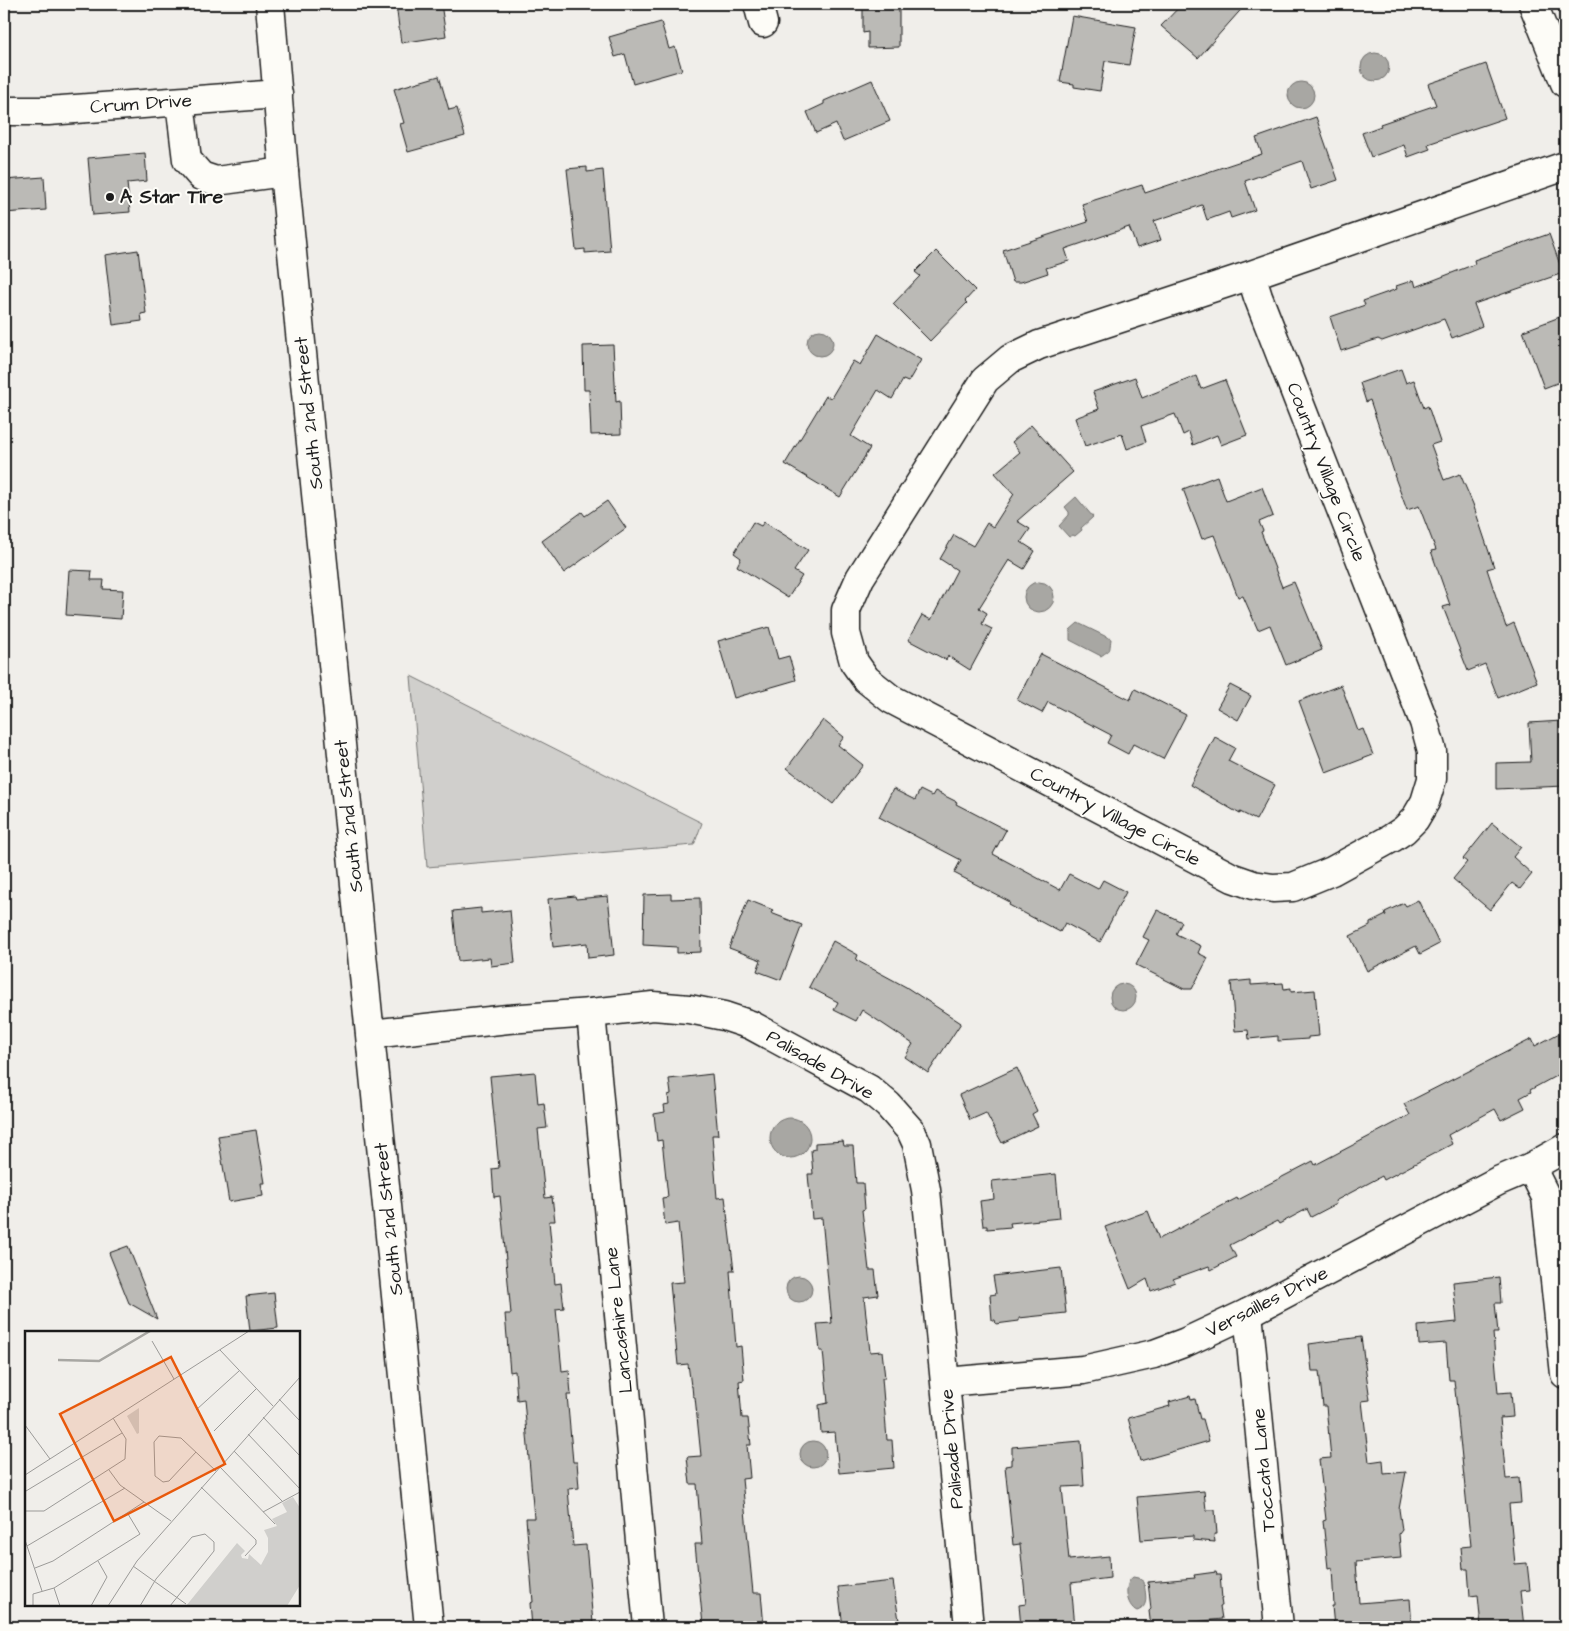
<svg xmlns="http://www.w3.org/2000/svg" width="1569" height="1631" viewBox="0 0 1569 1631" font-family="'Architects Daughter',sans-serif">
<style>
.green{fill:#d0cfcc;stroke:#767674}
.water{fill:#a8a7a3;stroke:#706f6d}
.building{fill:#bbbab6;stroke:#1c1c1c}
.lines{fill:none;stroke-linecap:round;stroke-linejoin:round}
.minor-casing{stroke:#1c1c1c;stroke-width:31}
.major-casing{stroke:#1c1c1c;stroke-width:31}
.minor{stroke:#fdfcf7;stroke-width:28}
.major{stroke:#fdfcf7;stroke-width:28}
.poi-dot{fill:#1c1c1c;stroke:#fdfcf7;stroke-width:2}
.labels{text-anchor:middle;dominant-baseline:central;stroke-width:4;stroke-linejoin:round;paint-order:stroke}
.street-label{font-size:19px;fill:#1c1c1c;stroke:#fdfcf7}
.poi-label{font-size:19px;font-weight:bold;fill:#1c1c1c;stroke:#fdfcf7;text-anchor:start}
.inset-river{fill:none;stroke:#a8a7a3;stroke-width:2.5}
.inset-road{fill:none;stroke:#9b9a98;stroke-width:1}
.view{fill:#e8590c;fill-opacity:0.15;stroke:#e8590c;stroke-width:2.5}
.inset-edge{fill:none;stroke:#1c1c1c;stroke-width:2.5}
</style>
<rect width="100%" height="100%" fill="#f0eeea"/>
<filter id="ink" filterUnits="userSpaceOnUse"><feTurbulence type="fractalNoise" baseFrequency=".02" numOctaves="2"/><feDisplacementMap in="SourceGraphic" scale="10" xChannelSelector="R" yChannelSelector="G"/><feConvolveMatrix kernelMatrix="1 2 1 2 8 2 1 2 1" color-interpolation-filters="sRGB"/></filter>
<g filter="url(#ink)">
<!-- green -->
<path class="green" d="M411,676L702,823L694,845L427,867Z"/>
<!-- water -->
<g class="water">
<circle cx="1375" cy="67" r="14"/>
<circle cx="1301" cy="95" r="13"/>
<circle cx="820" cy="343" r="13"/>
<path d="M1076,497L1093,517L1081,528L1082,530L1075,536L1073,535L1069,537L1059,526L1069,515V512L1065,507Z"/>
<circle cx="1039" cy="597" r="15"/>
<path d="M1078,623L1111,639C1109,653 1112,648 1101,656L1070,640V630Z"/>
<circle cx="1123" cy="997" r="13"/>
<circle cx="790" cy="1138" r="20"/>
<circle cx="799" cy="1289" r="13"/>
<circle cx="813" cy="1454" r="13"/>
<path d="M1133,1577L1138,1578L1144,1582C1145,1593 1150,1607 1137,1611C1126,1606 1123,1584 1133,1577Z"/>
</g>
<!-- building -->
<g class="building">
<path d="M396,4H441L446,36L401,43Z"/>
<path d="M863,4H899V47L868,48V32L863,33Z"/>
<path d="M1182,4H1246L1198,58L1161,26Z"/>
<path d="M1072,16L1136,27L1129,65L1105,61L1100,91L1074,87V84L1060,82Z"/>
<path d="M661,22L669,49L675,47L682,70L633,84L625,54L615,57L609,37Z"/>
<path d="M1486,64L1505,118L1428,144L1430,149L1408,157L1404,145L1371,157L1362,133L1381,126L1380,124L1436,105L1428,84Z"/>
<path d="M439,76L449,110L457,108L465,136L408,152L400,124L404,123L394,89Z"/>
<path d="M872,80L890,121L843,141L836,124L816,133L807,112L824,104V101Z"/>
<path d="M1316,117L1338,180L1311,189L1302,161L1245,181L1255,210L1231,218L1229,212L1207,220L1202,205L1154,221L1161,240L1137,248L1129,227L1065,249L1069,261L1046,268L1048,273L1021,282H1013L1003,250L1088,222L1082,204L1142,185L1145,193L1262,154L1256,138Z"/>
<path d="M145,153L147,181L127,183L130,212L93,215L88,158Z"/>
<path d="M587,167V172L603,170L610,251L585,253V249L576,250L567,169Z"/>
<path d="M44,177L46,210L4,213V180Z"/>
<path d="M1549,234L1563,273L1474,304L1482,326L1452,338L1444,319L1382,341L1378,339L1341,351L1330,317L1365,305L1363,301L1397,289L1396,286L1414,280L1416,287L1475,264L1474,260Z"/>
<path d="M138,250L146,313L141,314L142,321L113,325L105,255Z"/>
<path d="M936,251L975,290L965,301L967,303L930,341L893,304L920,276L915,272Z"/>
<path d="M1565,315V380L1544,388L1523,331Z"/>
<path d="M878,334L921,360L908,382L903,380L892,399L878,390L851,436L870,448L840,497L785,464L826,396L831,398L853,361L860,365Z"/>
<path d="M613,345L616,402L620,401L621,434L591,435L589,390H584L583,346Z"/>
<path d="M1401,369L1406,383L1414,380L1424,408L1428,406L1440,442L1431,445L1444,480L1460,474L1473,504L1494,567L1487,569L1506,627L1514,623L1537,682L1498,698L1485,664L1468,671L1443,607L1450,605L1431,551L1436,550L1419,506L1407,510L1394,475H1395L1370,400L1366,402L1360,383Z"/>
<path d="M1196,376L1201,389L1225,380L1247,435L1221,445L1217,435L1193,445L1189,432L1183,435L1175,414L1141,426L1146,442L1127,449L1122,434L1085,446L1075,418L1099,409L1093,392L1135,377L1142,398Z"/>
<path d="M1031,425L1073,472L1017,521L1030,529L1021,542L1035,551L1024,569L1009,560L979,608L987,613L982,624L992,629L970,670L948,656L946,660L908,640L922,615L931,620L957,570L940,559L954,535L973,546L987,523L993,527L1014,494L995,473L1020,452L1012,442Z"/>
<path d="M1217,476L1226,501L1262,487L1273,516L1259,522L1263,531L1261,532L1282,587L1294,582L1322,650L1286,665L1270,625L1258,630L1243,596L1238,597L1214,535L1202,539L1183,489Z"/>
<path d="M607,501L626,528L564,573L542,541L582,512L585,516Z"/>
<path d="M753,522L761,526L764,522L808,550L794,571L802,576L788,598L737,566L741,558L734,553Z"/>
<path d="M69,570L92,571L91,580H104L103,589L123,590L121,619L66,615Z"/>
<path d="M769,627L778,659L789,656L796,680L734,698L718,641Z"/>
<path d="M1041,654L1130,700L1135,689L1186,715L1163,759L1133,744L1128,754L1107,743L1111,735L1048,702L1042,713L1017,700Z"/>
<path d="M1230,685L1251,696L1238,720L1217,708Z"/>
<path d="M1341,685L1358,731L1363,729L1373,755L1326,773L1299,701Z"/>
<path d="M823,720L844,737L838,745L863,765L833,804L787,768Z"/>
<path d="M1562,721L1565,786L1496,789V763L1531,762L1529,723Z"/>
<path d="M1215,737L1235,748L1228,761L1275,785L1256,820L1240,812V814L1190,785Z"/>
<path d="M893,789L915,800L920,790L932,796L935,791L957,802L956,804L1006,830L993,854L1060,890L1069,874L1098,889L1103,880L1126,892L1100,942L1065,923L1060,932L1009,905L1010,902L954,873L961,860L879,817Z"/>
<path d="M1492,823L1521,847L1513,857L1532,874L1520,889L1512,883L1490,910L1453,879L1467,862L1463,859Z"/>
<path d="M671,894V899L700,898L701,952L677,953V947L643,945L644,895Z"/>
<path d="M575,896L576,899L608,896L614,955L588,958L587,943L553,947L548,899Z"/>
<path d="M748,900L773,910L771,913L802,925L781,980L757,971L761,960L729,948Z"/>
<path d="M1418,900L1439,944L1420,954L1416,946L1367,971L1350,936L1370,926V923L1386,915L1385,912L1404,903L1406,906Z"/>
<path d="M481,908V913L510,910L515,963L491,966L490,958L458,961L453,911Z"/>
<path d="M1157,910L1182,922L1176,934L1201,946L1198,953L1208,958L1192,989H1184L1136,965L1149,940L1143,937Z"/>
<path d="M833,941L858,955L856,960L906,987L961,1023L928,1073L905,1057L913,1044L862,1010L856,1021L834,1010L838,1002L809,987Z"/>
<path d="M1251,980V985L1283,983L1284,989L1291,988V992L1315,990L1319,1036L1308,1037V1039L1278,1041V1036L1249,1039L1248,1030L1235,1031L1231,982Z"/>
<path d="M1565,1030V1071L1530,1090L1531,1092L1520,1098L1525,1108L1501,1120L1495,1109L1448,1135L1452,1144L1384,1180L1382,1176L1335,1201L1336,1204L1311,1217L1307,1209L1279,1224L1277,1221L1230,1245L1236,1257L1211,1270L1209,1266L1173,1279L1175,1282L1151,1291L1147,1279L1130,1289L1105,1227L1148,1211L1159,1239L1237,1198L1238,1200L1313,1161L1315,1165L1410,1115L1404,1104L1532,1039L1535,1046Z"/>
<path d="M1017,1068L1037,1111L1032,1114L1038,1126L1002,1143L986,1113L970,1120L959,1095Z"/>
<path d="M535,1072L538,1104L544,1103L547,1128L538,1129L545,1198L552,1197L555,1221H549L555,1284L561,1283L564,1308L556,1309L562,1371L569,1370L571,1395H567L573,1462H577L579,1488L568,1489L573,1546L586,1545L593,1623L575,1625V1627H532L530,1603L533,1602L526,1518H534L524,1399L517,1400L515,1371L510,1372L505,1314H511L500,1196L494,1197L492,1169L499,1168L490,1076Z"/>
<path d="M712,1074L718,1135H712L717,1198L725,1197L734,1271H730L736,1347L741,1346L744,1380L739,1381L742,1418H748L751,1445H747L750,1478L742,1479L753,1593H761L764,1627H722V1623L703,1625L695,1544H702L697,1484H690L687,1457L701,1456L695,1397H693L692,1386H691L688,1364L678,1365L670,1283L684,1282L678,1223L665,1225L662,1198L668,1197L662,1140L657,1141L654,1114L665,1112L664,1105L669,1104L668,1095L671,1094L669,1079Z"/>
<path d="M256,1130L265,1183H261L263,1196L229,1202L218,1136Z"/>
<path d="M843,1141L844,1146H853L856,1183H863L865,1209L862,1210L869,1270H875L878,1295L864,1297L870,1352L882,1351L885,1378H882L887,1440H892L894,1468L839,1473L835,1432L821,1433L819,1405L828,1403L823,1351H820L817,1324L832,1323L822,1218L812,1219L808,1174H813L811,1150L815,1149V1143Z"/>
<path d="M1056,1174L1060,1218L1010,1223L1011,1227L987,1229V1226H983L980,1201L994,1199L992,1181Z"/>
<path d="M128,1246L157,1319L129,1303L109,1253Z"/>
<path d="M1061,1268L1066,1313L1019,1318V1321L996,1324L995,1320H992L990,1295L996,1294L993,1276Z"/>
<path d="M1499,1277L1501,1303H1495L1498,1333H1493L1498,1393L1511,1392L1513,1417L1500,1418L1506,1479L1519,1478L1521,1503L1509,1504L1515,1564L1527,1563L1530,1590L1520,1591L1524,1627H1481L1478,1595L1470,1596L1468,1569H1463L1461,1547L1471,1546L1454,1380H1449L1446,1343L1419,1345L1418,1326L1457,1322L1453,1282Z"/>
<path d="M274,1293L278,1328L250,1331L246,1296Z"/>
<path d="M1361,1337L1370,1400L1362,1401L1369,1462L1383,1460L1384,1474L1406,1472L1399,1509L1402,1530L1399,1534L1401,1558L1356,1562L1359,1603L1410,1599L1412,1627H1334L1332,1606H1334L1332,1567L1328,1568L1323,1521L1326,1520L1319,1459L1331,1458L1326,1406H1323L1319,1371H1312L1309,1344Z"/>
<path d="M1190,1396L1191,1400L1195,1399L1200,1419H1203L1209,1441L1140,1461L1128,1418L1170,1406L1169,1402Z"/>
<path d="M1081,1441L1084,1486L1062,1487L1069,1560L1109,1556L1110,1578L1071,1583L1075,1627H1021L1019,1605L1026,1604L1020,1544L1013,1545L1005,1466L1011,1465V1459H1012V1447Z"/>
<path d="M1204,1491L1206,1510H1215L1217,1534H1214L1215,1542L1193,1540V1536L1141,1540L1137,1497Z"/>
<path d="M1216,1572L1217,1575H1220L1222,1599H1221L1222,1606H1220L1222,1619L1156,1626L1150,1619L1149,1611L1151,1609L1148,1582L1195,1578L1194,1575Z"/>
<path d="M893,1581L900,1627H843L838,1587Z"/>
</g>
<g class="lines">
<!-- minor casing -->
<g class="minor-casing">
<g id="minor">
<path d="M758,4L763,23"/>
<path d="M1533,4L1565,83"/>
<path d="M180,102L187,160L201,176L216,181L284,172"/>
<path d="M4,111H48L278,94"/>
<path d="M1251,275L1258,297L1424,722L1432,751V779L1425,802L1415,819L1404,830L1392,838L1332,871L1293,887L1273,888L1253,885L1233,878L891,699L866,679L854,662L846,633V610L860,578L985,380L1010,359L1039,345L1251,275L1565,166"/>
<path d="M591,1013L648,1627"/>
<path d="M371,1034L508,1019L591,1013L653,1006L689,1009L724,1016L751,1025L869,1089L888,1105L911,1131L917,1144L926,1190L969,1627"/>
<path d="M1531,1167L1546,1197L1565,1374"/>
<path d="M1248,1313L1279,1627"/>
<path d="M946,1382L1083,1370L1154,1354L1186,1342L1250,1312L1498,1181L1531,1167L1565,1148"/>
</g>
</g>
<!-- major casing -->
<g class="major-casing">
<path id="major" d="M270,4L284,172L429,1627"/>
</g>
<!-- minor -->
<use href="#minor" class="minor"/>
<!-- major -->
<use href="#major" class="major"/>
</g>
</g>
<!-- markers -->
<circle class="poi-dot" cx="110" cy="197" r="5"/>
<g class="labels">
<!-- street labels -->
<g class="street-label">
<text transform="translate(141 104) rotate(-4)">Crum Drive</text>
<text transform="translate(309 413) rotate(-96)">South 2nd Street</text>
<text transform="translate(1326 472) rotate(69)">Country Village Circle</text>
<text transform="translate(349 816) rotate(-96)">South 2nd Street</text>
<text transform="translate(1115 817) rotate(28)">Country Village Circle</text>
<text transform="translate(820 1065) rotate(30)">Palisade Drive</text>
<text transform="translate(389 1219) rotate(-96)">South 2nd Street</text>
<text transform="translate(1267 1302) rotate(-27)">Versailles Drive</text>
<text transform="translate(619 1320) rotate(-96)">Lancashire Lane</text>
<text transform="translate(952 1449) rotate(-95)">Palisade Drive</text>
<text transform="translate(1264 1470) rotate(-95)">Toccata Lane</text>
</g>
<!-- poi labels -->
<g class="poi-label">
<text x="120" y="197">A Star Tire</text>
</g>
</g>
<!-- overview -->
<g transform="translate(25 1331)">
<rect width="275" height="275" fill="#f0eeea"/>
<path d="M114,77V102L112,103L102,85ZM268,166L275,177V254L262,275H161L212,212L220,220L216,224L217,227L223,228L224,223L236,234L243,221V207L239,199L252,195L247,188L262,181L257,172Z" fill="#d0cfcc"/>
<path class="inset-river" d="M33,29L74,30L125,0"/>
<path class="inset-road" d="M127,10L149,48M195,19L248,75M254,68L275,90M171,79L214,40M238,86L275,125M0,94L25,128M189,100L231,58M223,103L275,158M209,120L257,170M171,121L144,150L138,151L130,145L129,111L134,105L156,107L158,109L191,140M195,136L250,193M84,139L95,154L146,190M0,144L224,0M176,156L231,209V213L220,225M0,158V176M1,160L97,102M0,180H19L100,128L101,108L88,87M238,181L275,161M0,209L17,260M2,215L100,157M108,235L161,273M10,237L28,230L119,171M29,257L35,275M8,275V263L29,257L115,203L103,183M66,275L82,246L73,230M83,275L112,230L275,46M115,275L131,248L167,206L180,203L189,211V220L145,275"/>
<path class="view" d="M146,26L200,133L89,190L35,83Z"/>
<rect width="275" height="275" class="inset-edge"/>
</g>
<!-- margin -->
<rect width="1569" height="1631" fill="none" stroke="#fdfcf7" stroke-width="20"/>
<rect x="10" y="10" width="1549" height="1611" fill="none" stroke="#1c1c1c" stroke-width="2" filter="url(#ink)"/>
</svg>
